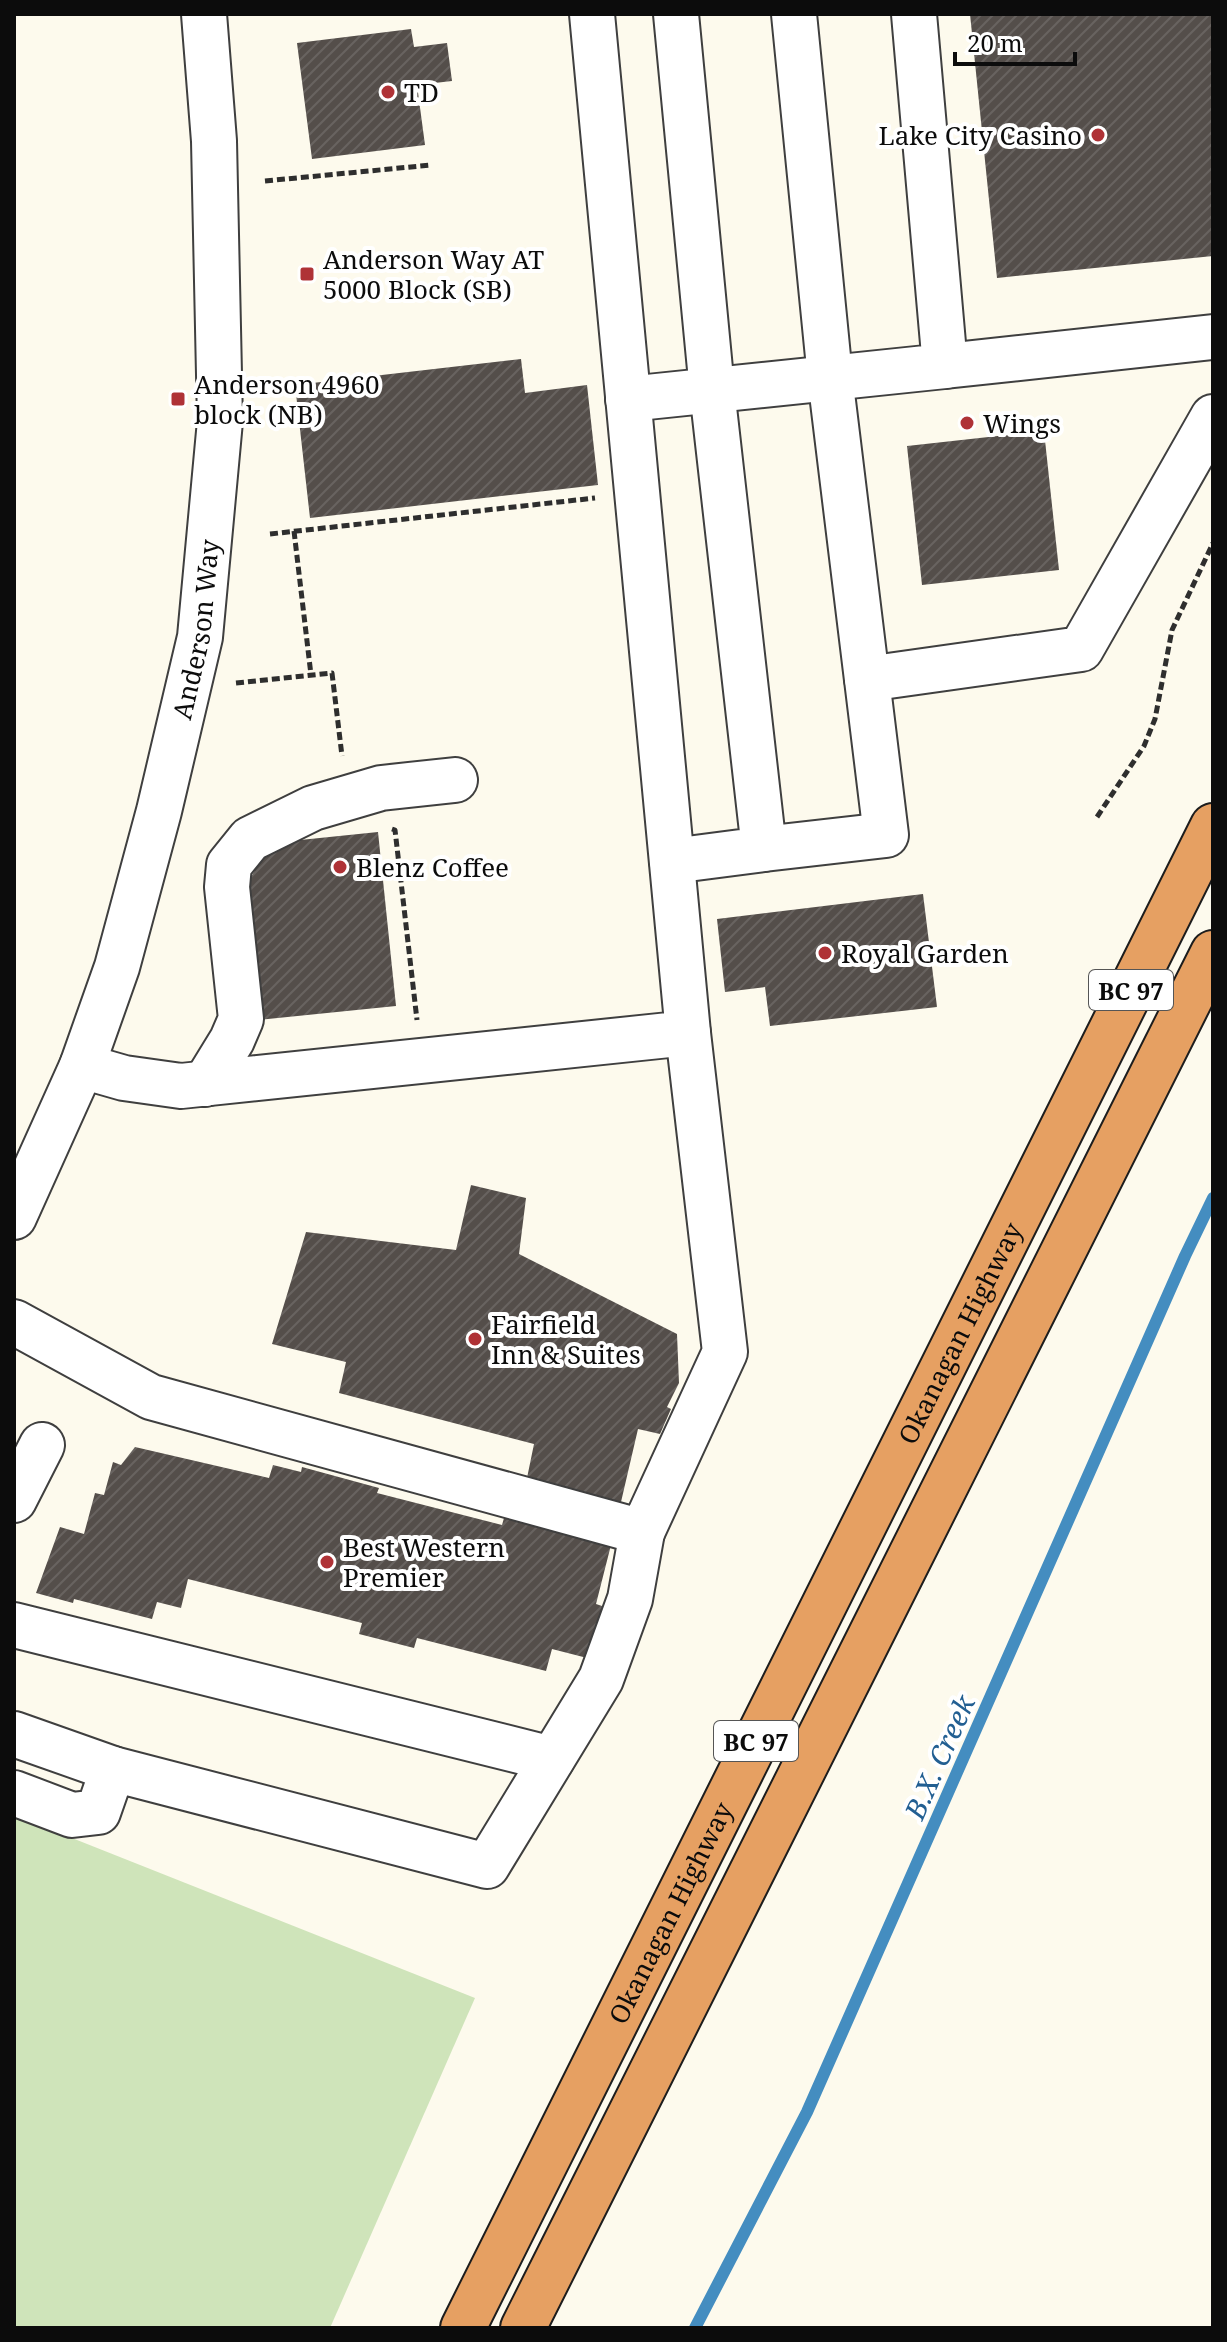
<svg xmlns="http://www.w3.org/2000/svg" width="1227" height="2342" viewBox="0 0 1227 2342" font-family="'Noto Serif',serif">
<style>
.grass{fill:#cfe4ba}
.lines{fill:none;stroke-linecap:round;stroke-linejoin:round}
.stream{stroke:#448dc0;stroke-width:12}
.building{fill:url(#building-hatch)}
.minor-casing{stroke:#3f3f3f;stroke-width:48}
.highway-casing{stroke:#1d1d1d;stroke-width:48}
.path{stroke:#2e2e2e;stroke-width:5;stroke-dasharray:8 4;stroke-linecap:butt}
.minor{stroke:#fff;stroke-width:44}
.highway{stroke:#e6a062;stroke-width:44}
.poi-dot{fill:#af3236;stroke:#fff;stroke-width:3}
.labels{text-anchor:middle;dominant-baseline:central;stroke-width:8;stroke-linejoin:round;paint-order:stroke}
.shield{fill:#fff;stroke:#555;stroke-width:2}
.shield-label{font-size:24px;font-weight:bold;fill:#0c0c0c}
.poi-label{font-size:26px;fill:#0c0c0c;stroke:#fff;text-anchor:start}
.street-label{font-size:26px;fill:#0c0c0c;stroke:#fff}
.water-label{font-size:28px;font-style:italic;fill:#225f92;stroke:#fff}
</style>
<defs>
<pattern id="building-hatch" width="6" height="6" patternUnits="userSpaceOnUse" patternTransform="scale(2)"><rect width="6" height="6" fill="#544e4a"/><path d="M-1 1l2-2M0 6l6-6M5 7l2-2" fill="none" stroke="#686360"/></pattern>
</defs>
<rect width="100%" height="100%" fill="#fdfaed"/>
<!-- grass -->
<path class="grass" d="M14,1815L475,1998L330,2328H14Z"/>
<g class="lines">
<!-- stream -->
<path class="stream" d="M695,2328L807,2112L1185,1256L1213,1198"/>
</g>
<!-- building -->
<g class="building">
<path d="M970,14H1213V256L997,278Z"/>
<path d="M411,29L414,47L447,43L452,81L417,85L425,145L312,159L297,43Z"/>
<path d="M521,359L525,393L587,385L598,485L310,518L295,385Z"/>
<path d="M1044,431L1059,570L922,585L907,446Z"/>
<path d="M378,832L396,1006L258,1020L245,887L271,843Z"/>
<path d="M923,894L937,1007L770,1026L765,987L725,992L717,919Z"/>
<path d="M471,1185L526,1198L519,1254L677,1334L679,1383L667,1407L671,1409L660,1434L638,1429L621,1502L527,1478L534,1444L339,1393L346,1362L272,1344L306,1232L456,1250Z"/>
<path d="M135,1447L269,1478L273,1465L301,1472L302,1467L379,1488L377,1493L502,1525L504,1518L611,1545L596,1604L608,1608L595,1660L552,1649L546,1671L417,1638L414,1648L359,1634L362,1623L188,1579L181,1608L157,1602L152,1619L74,1599L73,1603L36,1593L60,1527L84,1534L95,1493L104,1495L113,1462L121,1465Z"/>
</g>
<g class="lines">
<!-- minor casing -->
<g class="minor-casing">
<g id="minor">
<path d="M945,366L1213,337"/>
<path d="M628,399L945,366L914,14"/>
<path d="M867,679L1081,649L1213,417"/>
<path d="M764,849L886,835L830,377L794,14"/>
<path d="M672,861L764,849L712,390L676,14"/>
<path d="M82,1066L124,1078L181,1086L688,1033L592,14"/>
<path d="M205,1084L232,1040L241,1019L227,887L229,865L250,839L313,808L381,788L455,780"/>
<path id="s1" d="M14,1217L82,1066L117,967L159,811L200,637L220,421L214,141L204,14"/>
<path d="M14,1322L151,1397L642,1532L725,1352L688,1033"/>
<path d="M14,1500L42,1445"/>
<path d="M14,1625L552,1759"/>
<path d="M14,1734L113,1769"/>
<path d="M14,1793L72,1815L98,1812L113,1769L487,1866L601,1679L630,1599L642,1532"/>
</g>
</g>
<!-- highway casing -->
<g class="highway-casing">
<g id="highway">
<path id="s2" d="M463,2328L1213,826"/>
<path d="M523,2328L1213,953"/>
</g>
</g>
<!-- path -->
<g class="path">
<path d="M265,181L431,165"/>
<path d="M294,531L311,675"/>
<path d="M270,534L595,498"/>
<path d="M236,683L332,673L342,756"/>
<path d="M1097,817L1144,746L1155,719L1172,630L1213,543"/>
<path d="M392,829L395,830L417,1020"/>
</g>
<!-- minor -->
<use href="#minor" class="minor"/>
<!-- highway -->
<use href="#highway" class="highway"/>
</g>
<!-- markers -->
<g class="poi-dot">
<circle cx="388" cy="92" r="8"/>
<circle cx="1098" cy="135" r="8"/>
<rect x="299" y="266" width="16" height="16" rx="4"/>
<rect x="170" y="391" width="16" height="16" rx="4"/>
<circle cx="967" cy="423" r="8"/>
<circle cx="340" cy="867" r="8"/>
<circle cx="825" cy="953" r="8"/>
<circle cx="475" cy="1339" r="8"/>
<circle cx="327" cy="1562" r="8"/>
</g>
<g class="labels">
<!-- shield labels -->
<g class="shield">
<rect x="1089" y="970" width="84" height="40" rx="6"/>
<rect x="714" y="1721" width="84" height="40" rx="6"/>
</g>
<g class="shield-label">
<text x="1131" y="990">BC 97</text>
<text x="756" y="1741">BC 97</text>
</g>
<!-- poi labels -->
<g class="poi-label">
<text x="404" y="92">TD</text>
<text x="1082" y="135" text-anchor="end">Lake City Casino</text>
<text x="323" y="259">Anderson Way AT<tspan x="323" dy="30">5000 Block (SB)</tspan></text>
<text x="194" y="384">Anderson 4960<tspan x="194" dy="30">block (NB)</tspan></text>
<text x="983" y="423">Wings</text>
<text x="356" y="867">Blenz Coffee</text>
<text x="841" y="953">Royal Garden</text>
<text x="491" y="1324">Fairfield<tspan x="491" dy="30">Inn &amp; Suites</tspan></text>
<text x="343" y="1547">Best Western<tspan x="343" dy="30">Premier</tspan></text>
</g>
<!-- street labels -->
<g class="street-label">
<text stroke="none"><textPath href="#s1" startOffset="618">Anderson Way</textPath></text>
<text stroke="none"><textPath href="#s2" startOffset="1112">Okanagan Highway</textPath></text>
<text stroke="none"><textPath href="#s2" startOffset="464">Okanagan Highway</textPath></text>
</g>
<!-- water labels -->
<g class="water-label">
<text transform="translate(939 1757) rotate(-66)">B.X. Creek</text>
</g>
</g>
<!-- border -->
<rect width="1227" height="2342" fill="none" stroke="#0c0c0c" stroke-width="32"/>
<!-- scale -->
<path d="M955 52v12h120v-12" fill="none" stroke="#0c0c0c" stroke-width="4"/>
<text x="967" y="52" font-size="24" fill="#0c0c0c" stroke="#ffffff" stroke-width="6" paint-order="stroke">20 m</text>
</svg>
